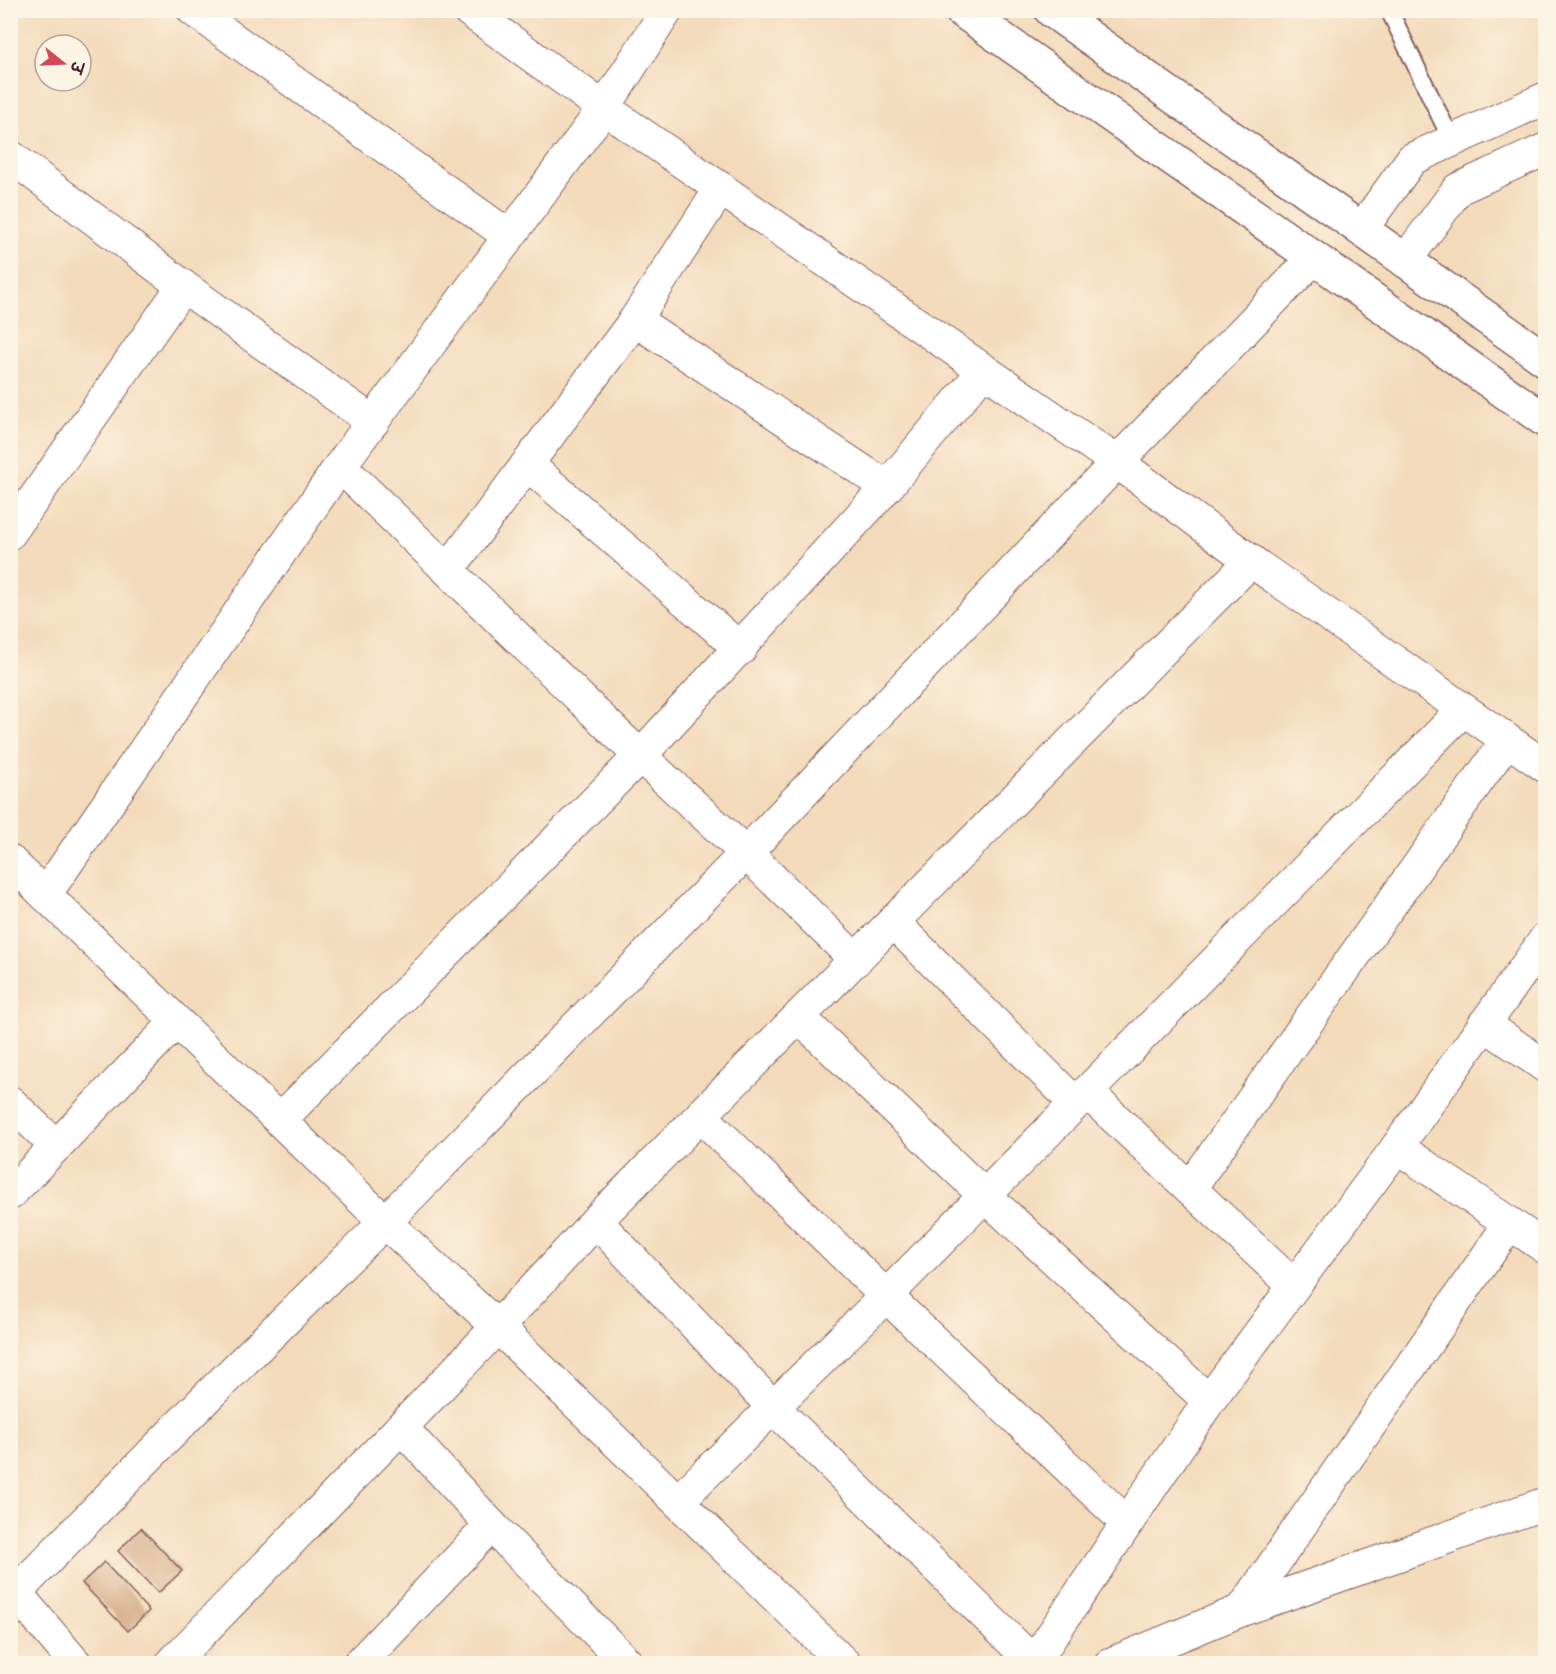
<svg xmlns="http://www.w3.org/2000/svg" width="1556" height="1674" viewBox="0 0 1556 1674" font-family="'Indie Flower','Playpen Sans Deva',sans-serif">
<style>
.building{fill:#cd9b72}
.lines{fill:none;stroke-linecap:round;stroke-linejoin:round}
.service-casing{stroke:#85605d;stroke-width:20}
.minor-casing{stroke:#85605d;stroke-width:34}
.tertiary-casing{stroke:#85605d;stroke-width:36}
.service{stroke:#fff;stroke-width:16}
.minor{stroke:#fff;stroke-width:32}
.tertiary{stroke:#fff;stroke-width:33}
</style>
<rect width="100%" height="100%" fill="#fcf5e5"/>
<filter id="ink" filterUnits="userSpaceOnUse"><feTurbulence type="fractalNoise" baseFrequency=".0167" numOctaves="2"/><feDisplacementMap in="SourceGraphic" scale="12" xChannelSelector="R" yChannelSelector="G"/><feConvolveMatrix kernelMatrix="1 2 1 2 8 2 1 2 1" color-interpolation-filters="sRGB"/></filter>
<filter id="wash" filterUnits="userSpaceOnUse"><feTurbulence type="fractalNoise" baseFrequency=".008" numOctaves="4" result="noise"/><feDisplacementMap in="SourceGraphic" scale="24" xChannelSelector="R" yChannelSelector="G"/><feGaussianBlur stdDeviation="1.35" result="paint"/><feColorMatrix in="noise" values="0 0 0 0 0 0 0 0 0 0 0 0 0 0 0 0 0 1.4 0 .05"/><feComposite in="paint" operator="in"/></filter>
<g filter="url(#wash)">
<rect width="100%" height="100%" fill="#f3daba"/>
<g id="blocks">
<!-- building -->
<g class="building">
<path d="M141,1528L182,1571L158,1593L118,1551Z"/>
<path d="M104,1562L149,1611L128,1631L82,1583Z"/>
</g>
</g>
</g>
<g filter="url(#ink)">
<use href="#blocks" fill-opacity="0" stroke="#85605d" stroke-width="1.5"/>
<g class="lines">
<!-- service casing -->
<g class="service-casing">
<path id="service" d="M1389,10L1452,141"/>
</g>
<!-- minor casing -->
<g class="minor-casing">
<g id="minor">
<path d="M193,10L509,236"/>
<path d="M468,10L604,108L1117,462L1251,561L1546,767"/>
<path d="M10,156L183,286L373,422"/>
<path d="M1361,230L1412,159L1546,98"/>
<path d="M1405,261L1458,189L1546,149"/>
<path d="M635,320L887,487"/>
<path d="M527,464L741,649"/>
<path d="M340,466L640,756L746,853L856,960"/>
<path d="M10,533L183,286"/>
<path d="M448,570L635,320L721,188"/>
<path d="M10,861L385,1222L499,1328L845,1664"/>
<path d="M45,895L340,466L604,108L667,10"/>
<path d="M893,922L1075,1103"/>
<path d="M799,1017L984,1195L1209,1401"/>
<path d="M1484,1024L1546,1067"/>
<path d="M1087,1092L1294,1286"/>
<path d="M10,1102L56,1146"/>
<path d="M701,1116L886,1296L1127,1523"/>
<path d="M280,1120L640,756L887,487L984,370"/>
<path d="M1397,1147L1546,1248"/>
<path d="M1190,1188L1507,740"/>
<path d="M10,1194L176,1022"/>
<path d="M596,1221L774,1408L1035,1664"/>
<path d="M401,1427L491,1525L628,1664"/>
<path d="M678,1501L886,1296L1463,710"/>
<path d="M10,1586L76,1664"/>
<path d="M10,1598L207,1397L385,1222L746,853L1117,462L1313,259"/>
<path d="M1242,1610L1510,1223"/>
<path d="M1034,1662L1209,1401L1397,1147L1546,938"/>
<path d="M171,1664C313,1517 458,1372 596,1221L1251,561"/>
<path d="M359,1664L491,1525"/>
<path d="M1110,1664L1242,1610L1546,1503"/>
</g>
</g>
<!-- tertiary casing -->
<g class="tertiary-casing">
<g id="tertiary">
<path d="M961,10L1546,421"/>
<path d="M1051,10L1546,360"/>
</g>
</g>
<!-- service -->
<use href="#service" class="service"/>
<!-- minor -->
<use href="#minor" class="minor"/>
<!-- tertiary -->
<use href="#tertiary" class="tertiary"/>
</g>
</g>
<!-- margin -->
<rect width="1556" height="1674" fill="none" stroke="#fcf5e5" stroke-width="36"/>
<!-- north arrow -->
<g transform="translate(63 63) rotate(108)"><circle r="28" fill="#fcf5e5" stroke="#b59f9b" stroke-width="1.5"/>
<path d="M0-4.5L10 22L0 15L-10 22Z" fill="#d1495b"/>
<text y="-9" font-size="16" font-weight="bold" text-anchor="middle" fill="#4a1f2b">उ</text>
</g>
</svg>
